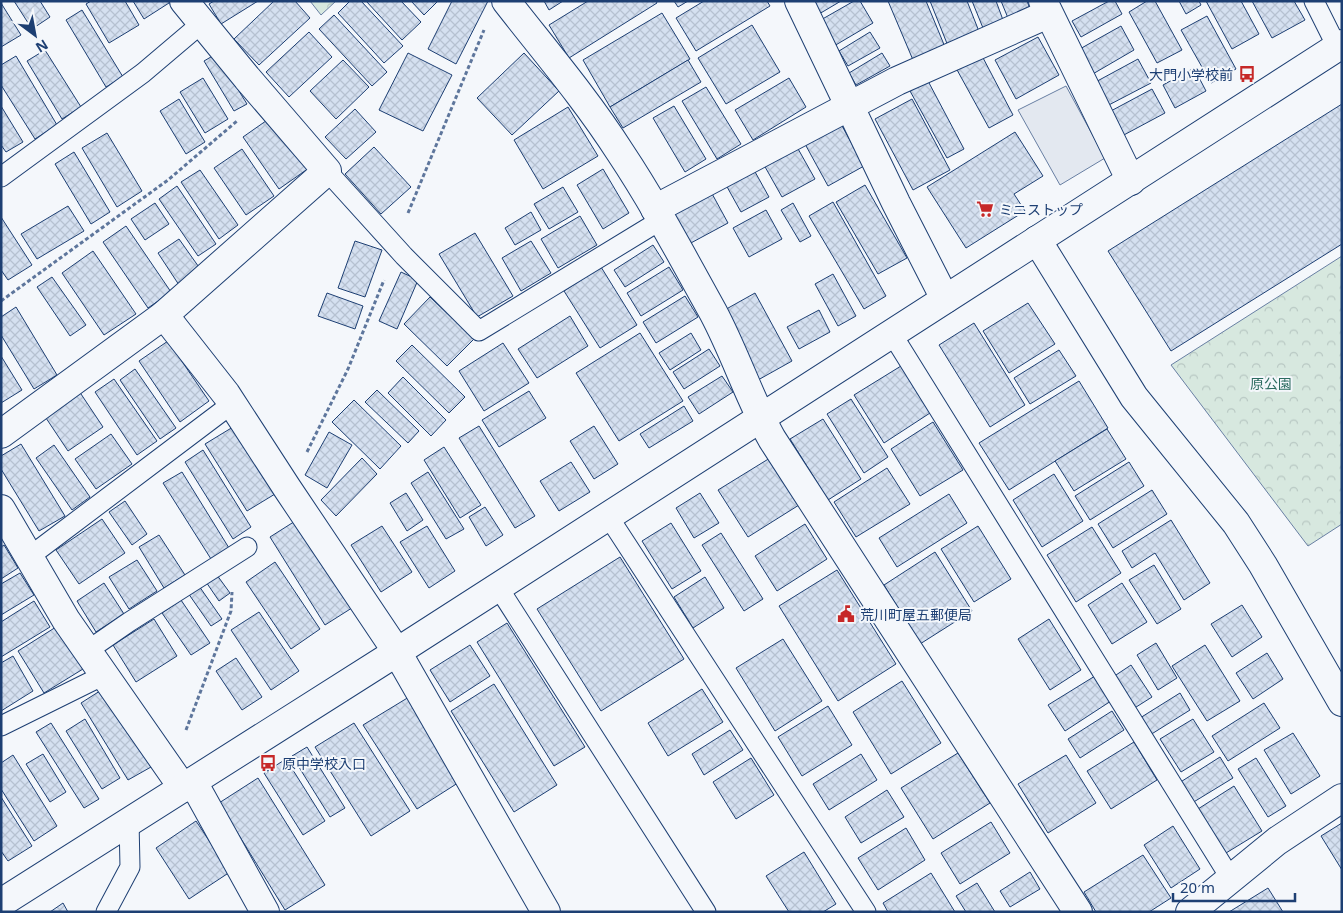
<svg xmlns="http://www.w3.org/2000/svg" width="1343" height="913" viewBox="0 0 1343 913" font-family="'Noto Sans','Noto Sans JP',sans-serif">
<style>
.park{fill:url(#park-crowns);stroke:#687fa3}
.parking{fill:#e3e8f0;stroke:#687fa3}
.building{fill:url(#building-cross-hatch);stroke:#1d3f73}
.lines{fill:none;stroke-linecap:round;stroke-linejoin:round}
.service-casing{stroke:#1d3f73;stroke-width:21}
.minor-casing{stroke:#1d3f73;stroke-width:30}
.tertiary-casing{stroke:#1d3f73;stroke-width:30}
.path{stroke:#5e769c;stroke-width:3;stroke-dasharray:4 2.5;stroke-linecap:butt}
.service{stroke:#f4f7fb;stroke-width:19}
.minor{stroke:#f4f7fb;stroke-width:28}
.tertiary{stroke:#f4f7fb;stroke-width:28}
.labels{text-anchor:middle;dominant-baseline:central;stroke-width:4;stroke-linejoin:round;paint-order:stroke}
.poi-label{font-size:14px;fill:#1d3f73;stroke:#f4f7fb;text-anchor:start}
.park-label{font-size:14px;fill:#2c6c60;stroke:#f4f7fb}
</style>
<defs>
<pattern id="park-crowns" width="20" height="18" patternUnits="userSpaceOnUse" patternTransform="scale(1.25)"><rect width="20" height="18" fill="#d7e8df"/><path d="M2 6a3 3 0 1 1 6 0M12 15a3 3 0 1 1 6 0" fill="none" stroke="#b8c8c3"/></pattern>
<pattern id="building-cross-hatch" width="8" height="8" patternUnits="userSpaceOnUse" patternTransform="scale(1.25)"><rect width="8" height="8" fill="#d5e0f0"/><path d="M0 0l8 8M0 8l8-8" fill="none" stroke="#b6c1d1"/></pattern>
</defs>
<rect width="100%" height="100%" fill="#f4f7fb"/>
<!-- park -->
<g class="park">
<path d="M310,1H336L321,15Z"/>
<path d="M1342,256V524L1308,546L1171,365Z"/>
</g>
<!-- parking -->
<path class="parking" d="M1066,86L1105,158L1060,185L1018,110Z"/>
<!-- building -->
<g class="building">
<path d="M14,1H40L50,17L32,29Z"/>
<path d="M91,1H125L139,25L109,43L86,4Z"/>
<path d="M133,1H169V3L144,19Z"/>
<path d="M214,1H258L221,24L209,4Z"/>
<path d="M274,1H295L310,18L259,65L234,39Z"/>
<path d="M350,1H361L403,46L384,63L338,13Z"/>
<path d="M366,1H401L421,22L402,40Z"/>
<path d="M411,1H438L424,15Z"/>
<path d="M452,1H488L456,64L428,49Z"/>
<path d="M544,1H563L549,10Z"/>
<path d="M588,1H656L657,3L569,58L549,25Z"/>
<path d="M674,1H688L678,7Z"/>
<path d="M704,1H767L770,6L696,51L676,18Z"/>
<path d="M812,1H841L819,14Z"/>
<path d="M854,1H860L873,23L834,46L819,21Z"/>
<path d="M888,1H926L945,47L913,60Z"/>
<path d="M930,1H967L980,34L948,46Z"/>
<path d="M972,1H996L1003,20L983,28Z"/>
<path d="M1001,1H1027L1030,9L1008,18Z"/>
<path d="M1109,1H1115L1122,14L1081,37L1072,21Z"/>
<path d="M1147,1H1155L1182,50L1157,63L1129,12Z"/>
<path d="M1179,1H1199L1201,5L1186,14Z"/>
<path d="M1206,1H1241L1259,34L1232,49Z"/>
<path d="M1252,1H1294L1305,20L1272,38Z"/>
<path d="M1,3L21,35L1,47Z"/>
<path d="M82,10L123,77L106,87L66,20Z"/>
<path d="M662,13L690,59L610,107L583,60Z"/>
<path d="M334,15L387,72L372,86L319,29Z"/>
<path d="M1207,16L1236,69L1211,83L1181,30Z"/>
<path d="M752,25L780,72L726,104L698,58Z"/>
<path d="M1121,26L1134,50L1091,75L1078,50Z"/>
<path d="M309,32L332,57L289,97L266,72Z"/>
<path d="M870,32L880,48L848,66L839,51Z"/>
<path d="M1038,37L1059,75L1016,99L995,60Z"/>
<path d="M45,50L81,107L62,119L27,61Z"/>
<path d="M408,53L452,75L423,131L379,110Z"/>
<path d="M524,53L559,91L512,135L477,98Z"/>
<path d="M882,53L890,66L856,85L849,73Z"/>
<path d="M216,54L247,104L234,111L204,61Z"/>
<path d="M981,54L1013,115L989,128L956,68Z"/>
<path d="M16,56L57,125L35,139L1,85V65Z"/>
<path d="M1138,59L1151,83L1103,108L1090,85Z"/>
<path d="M343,60L369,87L336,119L310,91Z"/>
<path d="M688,60L701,82L623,128L610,107Z"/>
<path d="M1194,68L1206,91L1175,108L1163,85Z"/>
<path d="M203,78L228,119L205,133L180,92Z"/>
<path d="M789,78L806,107L753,140L735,110Z"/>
<path d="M928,81L964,149L947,158L910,91Z"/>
<path d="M706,87L741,144L717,159L682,101Z"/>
<path d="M1152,89L1165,113L1122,136L1109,112Z"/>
<path d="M179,99L205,142L186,154L160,111Z"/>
<path d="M912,99L950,170L913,190L875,119Z"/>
<path d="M1342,104V244L1171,351L1108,251Z"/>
<path d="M1,106L23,142L6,152L1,145Z"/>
<path d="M674,106L706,159L685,172L653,118Z"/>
<path d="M568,107L598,156L543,189L514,140Z"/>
<path d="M355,109L376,132L346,159L325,137Z"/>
<path d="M273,116L309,168L279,189L243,137Z"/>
<path d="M841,124L864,166L828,186L805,144Z"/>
<path d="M1015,132L1043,176L1014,194L1025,211L966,248L927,187Z"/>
<path d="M107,133L142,191L117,207L82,148Z"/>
<path d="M374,147L411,187L381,214L345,174Z"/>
<path d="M797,147L815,179L782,197L764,165Z"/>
<path d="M242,149L274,196L246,215L214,168Z"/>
<path d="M74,152L110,212L91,224L55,164Z"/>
<path d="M603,169L629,213L603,229L577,185Z"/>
<path d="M200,170L238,225L219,239L181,182Z"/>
<path d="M754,170L769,197L741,212L726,185Z"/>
<path d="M865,185L907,258L878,274L836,202Z"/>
<path d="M177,186L216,244L198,256L159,199Z"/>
<path d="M563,187L578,212L549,229L534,204Z"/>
<path d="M710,190L728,223L689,244L672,211Z"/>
<path d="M833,202L886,296L864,309L809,216Z"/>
<path d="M155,203L169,224L145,240L131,219Z"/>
<path d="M793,203L811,236L800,242L781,210Z"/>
<path d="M68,206L84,231L37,259L21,234Z"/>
<path d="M766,210L782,239L749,257L733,228Z"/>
<path d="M531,212L541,230L515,245L505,228Z"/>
<path d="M580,216L597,245L558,268L541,239Z"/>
<path d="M1,217L32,265L8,280L1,270Z"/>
<path d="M126,226L171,292L148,308L103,242Z"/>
<path d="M475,233L513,296L477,317L439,254Z"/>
<path d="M179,239L201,270L179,285L158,253Z"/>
<path d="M355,241L382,250L365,297L338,288Z"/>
<path d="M531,241L551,273L521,291L502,258Z"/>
<path d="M653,245L664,262L625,287L614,270Z"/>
<path d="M93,251L136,314L104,335L62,273Z"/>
<path d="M601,267L637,325L600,348L564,291Z"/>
<path d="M669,267L683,290L641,316L627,293Z"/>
<path d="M401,272L418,280L397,329L379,321Z"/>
<path d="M833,274L856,316L838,326L815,284Z"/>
<path d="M52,277L86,325L70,336L37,287Z"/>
<path d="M327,293L363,306L355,329L318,316Z"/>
<path d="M755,293L792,361L758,380L721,312Z"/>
<path d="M685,296L698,317L656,343L643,322Z"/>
<path d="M430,297L474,339L447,366L404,324Z"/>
<path d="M1028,303L1055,344L1009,373L983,331Z"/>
<path d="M16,307L57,375L34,389L1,335V317Z"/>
<path d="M819,310L830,332L799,349L787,327Z"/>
<path d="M570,316L588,346L537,378L518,349Z"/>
<path d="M974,323L1025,405L990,427L939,345Z"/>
<path d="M640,333L683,401L619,441L576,373Z"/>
<path d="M691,333L701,350L670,370L659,353Z"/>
<path d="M168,341L209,401L180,422L139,361Z"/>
<path d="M503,343L529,383L484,411L459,371Z"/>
<path d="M412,345L465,397L449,413L396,361Z"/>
<path d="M709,349L720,366L684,389L673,372Z"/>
<path d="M1059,350L1076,376L1030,404L1014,378Z"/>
<path d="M1,356L22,390L1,403Z"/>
<path d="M901,366L930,413L884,443L854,395Z"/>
<path d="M135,369L176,428L160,439L120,380Z"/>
<path d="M722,376L733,392L699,414L688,397Z"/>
<path d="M403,377L446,420L431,436L388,393Z"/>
<path d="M114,379L157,441L137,455L95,392Z"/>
<path d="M1079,381L1108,428L1009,490L979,443Z"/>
<path d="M377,390L419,431L408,443L365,402Z"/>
<path d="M79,391L103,427L68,451L44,415Z"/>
<path d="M529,391L546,418L499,447L482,420Z"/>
<path d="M851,399L888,457L864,473L827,414Z"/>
<path d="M354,400L401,446L380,469L332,422Z"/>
<path d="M684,406L693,421L649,448L640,434Z"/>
<path d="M823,419L861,479L828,500L790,439Z"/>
<path d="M933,422L963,470L920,496L891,449Z"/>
<path d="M479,426L535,516L515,528L459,438Z"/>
<path d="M594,426L618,464L594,479L570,441Z"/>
<path d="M233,427L275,494L247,511L205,444Z"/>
<path d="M1107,429L1126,459L1074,491L1055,461Z"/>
<path d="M329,432L352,445L327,488L305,475Z"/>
<path d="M111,434L132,464L96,489L75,459Z"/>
<path d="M21,444L65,516L39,531L1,469V456Z"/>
<path d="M54,445L90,497L72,510L36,458Z"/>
<path d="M444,447L481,505L460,518L424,460Z"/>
<path d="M203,450L251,527L233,539L185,462Z"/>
<path d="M362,458L377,474L336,516L321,500Z"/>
<path d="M770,458L799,505L748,537L718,490Z"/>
<path d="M571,462L590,492L559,511L540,481Z"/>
<path d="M1129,462L1144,486L1090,520L1075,496Z"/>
<path d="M887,468L910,504L856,537L834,502Z"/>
<path d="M182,472L229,548L211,559L163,483Z"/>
<path d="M428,472L464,529L446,539L411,483Z"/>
<path d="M1054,474L1083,521L1042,547L1013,500Z"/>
<path d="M1152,490L1167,514L1113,548L1098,524Z"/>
<path d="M406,493L423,520L407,531L390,503Z"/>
<path d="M700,493L719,523L694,538L676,508Z"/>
<path d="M949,494L967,523L897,567L879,538Z"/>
<path d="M125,501L147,534L132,545L109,512Z"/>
<path d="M485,507L503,535L486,546L469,517Z"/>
<path d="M300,518L355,606L325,625L270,537Z"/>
<path d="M102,519L125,553L79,584L56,550Z"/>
<path d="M1171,520L1210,583L1184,600L1155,553L1132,568L1122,551Z"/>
<path d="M671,523L701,571L672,589L642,541Z"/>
<path d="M805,524L827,559L777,591L755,556Z"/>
<path d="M382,526L412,572L381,592L351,545Z"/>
<path d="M427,526L455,571L429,588L400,542Z"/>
<path d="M978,526L1011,579L974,602L941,549Z"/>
<path d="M1092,527L1121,573L1076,602L1047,555Z"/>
<path d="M721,533L763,599L744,611L702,545Z"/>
<path d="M159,535L185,575L164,588L139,547Z"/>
<path d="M4,545L18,568L1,579V547Z"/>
<path d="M935,552L972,611L920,644L884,585Z"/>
<path d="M620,557L684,659L601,711L537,609Z"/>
<path d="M137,560L157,591L129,609L109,577Z"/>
<path d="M275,562L320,629L291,649L246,582Z"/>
<path d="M1154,565L1181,609L1157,624L1129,580Z"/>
<path d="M837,570L896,664L838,701L779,606Z"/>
<path d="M214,571L230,593L219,601L204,579Z"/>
<path d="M20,573L34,595L1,615V584Z"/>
<path d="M705,577L724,608L693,628L674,597Z"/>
<path d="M104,583L124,614L96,632L77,601Z"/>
<path d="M1122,583L1147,622L1112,644L1088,605Z"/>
<path d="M199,586L222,619L211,626L188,593Z"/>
<path d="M181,600L210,643L191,655L162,613Z"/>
<path d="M34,601L50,627L1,657V622Z"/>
<path d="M1242,605L1262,637L1232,657L1211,624Z"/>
<path d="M259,612L299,671L271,690L231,630Z"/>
<path d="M154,619L177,656L136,682L113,645Z"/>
<path d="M1049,619L1081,670L1050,690L1018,639Z"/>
<path d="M507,623L585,747L554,766L477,642Z"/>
<path d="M56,627L83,669L44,693L18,651Z"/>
<path d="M783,639L822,701L775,731L736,668Z"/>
<path d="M1156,643L1177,678L1158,690L1137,655Z"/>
<path d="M470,645L490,676L450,702L430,670Z"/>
<path d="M1205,645L1240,701L1207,721L1172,666Z"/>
<path d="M1267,653L1283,679L1253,699L1236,673Z"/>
<path d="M13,656L33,691L1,711V663Z"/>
<path d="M236,658L262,697L242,710L216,671Z"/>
<path d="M1131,665L1152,697L1133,709L1113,677Z"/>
<path d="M1095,676L1111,701L1065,731L1048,705Z"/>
<path d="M902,681L941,743L891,774L853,712Z"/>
<path d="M494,684L557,785L514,812L451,711Z"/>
<path d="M103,689L151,767L128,780L81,703Z"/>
<path d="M702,689L723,722L668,756L648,723Z"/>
<path d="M1180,693L1190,710L1150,735L1140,718Z"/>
<path d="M409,697L461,781L417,809L363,725Z"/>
<path d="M1264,703L1280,728L1228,761L1212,736Z"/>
<path d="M828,706L852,745L802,776L778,737Z"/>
<path d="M1112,711L1124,730L1080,758L1068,739Z"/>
<path d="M85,719L120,778L102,789L66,731Z"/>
<path d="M1193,719L1214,752L1181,772L1160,739Z"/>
<path d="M51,723L99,799L84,808L36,732Z"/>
<path d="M354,723L410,811L371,836L315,747Z"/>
<path d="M730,730L743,750L704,775L692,754Z"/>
<path d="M1293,733L1320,776L1291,794L1264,750Z"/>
<path d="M1134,742L1157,780L1111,809L1087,771Z"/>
<path d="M307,747L345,808L330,817L292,756Z"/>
<path d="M958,753L990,803L933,839L901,788Z"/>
<path d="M43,754L66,792L50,802L26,764Z"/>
<path d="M861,754L877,780L829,810L813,784Z"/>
<path d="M13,755L57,826L34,841L1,789V763Z"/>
<path d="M1066,755L1096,803L1048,833L1018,784Z"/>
<path d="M1220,757L1233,778L1192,803L1179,783Z"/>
<path d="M751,758L774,795L736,819L713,782Z"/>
<path d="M1256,758L1286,806L1268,817L1238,769Z"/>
<path d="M286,759L325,821L303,835L264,773Z"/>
<path d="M258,778L325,885L285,910L219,803Z"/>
<path d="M1234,786L1262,831L1226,853L1198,809Z"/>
<path d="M887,790L904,817L861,843L845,817Z"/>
<path d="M1,797L32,846L8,861L1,851Z"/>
<path d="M196,821L230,872L189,899L156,848Z"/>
<path d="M991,822L1010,853L960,884L941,853Z"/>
<path d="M1342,823V870L1321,836Z"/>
<path d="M1173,826L1200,869L1171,888L1144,845Z"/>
<path d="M906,828L925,860L878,890L858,858Z"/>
<path d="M804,852L836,904L823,912H789L766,876Z"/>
<path d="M1143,855L1171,898L1149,912H1096L1084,892Z"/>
<path d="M1030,872L1040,889L1010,907L1000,891Z"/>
<path d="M931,873L955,912H888L883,903Z"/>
<path d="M977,883L995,912H966L956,896Z"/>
<path d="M1268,888L1283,912H1229Z"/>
<path d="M63,903L68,912H50Z"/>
</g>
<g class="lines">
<!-- service casing -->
<g class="service-casing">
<g id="service">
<path d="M1314,1L1337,47"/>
<path d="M327,171L404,256L479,331L661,220"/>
<path d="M1,177L143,73L202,23"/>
<path d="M892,334L1231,879"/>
<path d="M608,516L866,912"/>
<path d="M29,557L233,403"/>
<path d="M498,587L706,912"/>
<path d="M87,651L129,622L247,547"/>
<path d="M1,726L104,675"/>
<path d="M106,912L130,867L129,821"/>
</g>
</g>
<!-- minor casing -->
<g class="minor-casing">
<g id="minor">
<path d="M506,1C545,51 586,99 620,152C654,203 683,258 713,312C735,353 749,398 772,439L1078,912"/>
<path d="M799,1L896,203L945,299"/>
<path d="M1043,1L1131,181"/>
<path d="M655,209L897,81L1048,14"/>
<path d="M164,315L226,394L287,488L397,652L546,912"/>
<path d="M1,434L164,315L327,171L247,78L184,1"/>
<path d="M1,509L66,620L183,788"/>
<path d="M193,782L265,912"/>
<path d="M1190,912L1277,841L1342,798"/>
</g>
</g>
<!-- tertiary casing -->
<g class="tertiary-casing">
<g id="tertiary">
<path d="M1037,240L1134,397L1236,523L1263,565L1342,702"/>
<path d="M1,903L397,652L1342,44"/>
</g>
</g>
<!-- path -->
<g class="path">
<path d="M408,213L484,30"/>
<path d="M1,301L168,180L237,121"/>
<path d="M307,452L348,369L384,280"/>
<path d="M186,730L231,611L232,592"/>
</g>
<!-- service -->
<use href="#service" class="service"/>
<!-- minor -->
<use href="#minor" class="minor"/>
<!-- tertiary -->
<use href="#tertiary" class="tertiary"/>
</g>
<!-- icons -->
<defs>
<g id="bus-bare" transform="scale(1.35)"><path d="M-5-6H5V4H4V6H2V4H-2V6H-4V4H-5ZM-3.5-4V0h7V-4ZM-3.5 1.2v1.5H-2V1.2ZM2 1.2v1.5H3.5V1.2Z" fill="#c62828" stroke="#f4f7fb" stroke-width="2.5" paint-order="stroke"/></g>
<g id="supermarket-bare" transform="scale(1.35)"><path d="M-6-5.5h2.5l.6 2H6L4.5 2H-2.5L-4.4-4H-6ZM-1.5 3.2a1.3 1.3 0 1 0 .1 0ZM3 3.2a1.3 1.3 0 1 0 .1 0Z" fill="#c62828" stroke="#f4f7fb" stroke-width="2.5" paint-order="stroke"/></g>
<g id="civic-bare" transform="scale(1.35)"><path d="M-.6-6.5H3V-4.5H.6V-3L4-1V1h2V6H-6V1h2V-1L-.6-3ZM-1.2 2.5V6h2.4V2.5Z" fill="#c62828" stroke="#f4f7fb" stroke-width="2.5" paint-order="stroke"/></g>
</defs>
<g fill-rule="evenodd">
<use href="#bus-bare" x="1247" y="74"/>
<use href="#supermarket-bare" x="985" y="209"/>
<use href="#civic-bare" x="846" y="614"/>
<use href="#bus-bare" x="268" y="763"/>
</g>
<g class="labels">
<!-- poi labels -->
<g class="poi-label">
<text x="1233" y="74" text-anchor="end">大門小学校前</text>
<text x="999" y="209">ミニストップ</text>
<text x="860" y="614">荒川町屋五郵便局</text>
<text x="282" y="763">原中学校入口</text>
</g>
<!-- park labels -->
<g class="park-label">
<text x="1271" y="383">原公園</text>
</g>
</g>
<!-- border -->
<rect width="1343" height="913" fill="none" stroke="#1d3f73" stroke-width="5"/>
<!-- north arrow -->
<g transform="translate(35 35) rotate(148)" stroke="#f4f7fb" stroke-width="4" paint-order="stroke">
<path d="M0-4L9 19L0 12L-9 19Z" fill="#1d3f73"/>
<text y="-8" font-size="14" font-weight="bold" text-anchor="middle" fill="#1d3f73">N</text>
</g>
<!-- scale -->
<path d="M1173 893v8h122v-8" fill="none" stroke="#1d3f73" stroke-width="2.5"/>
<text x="1180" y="893" font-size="15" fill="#1d3f73" stroke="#f4f7fb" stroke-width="4" paint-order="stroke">20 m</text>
</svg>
